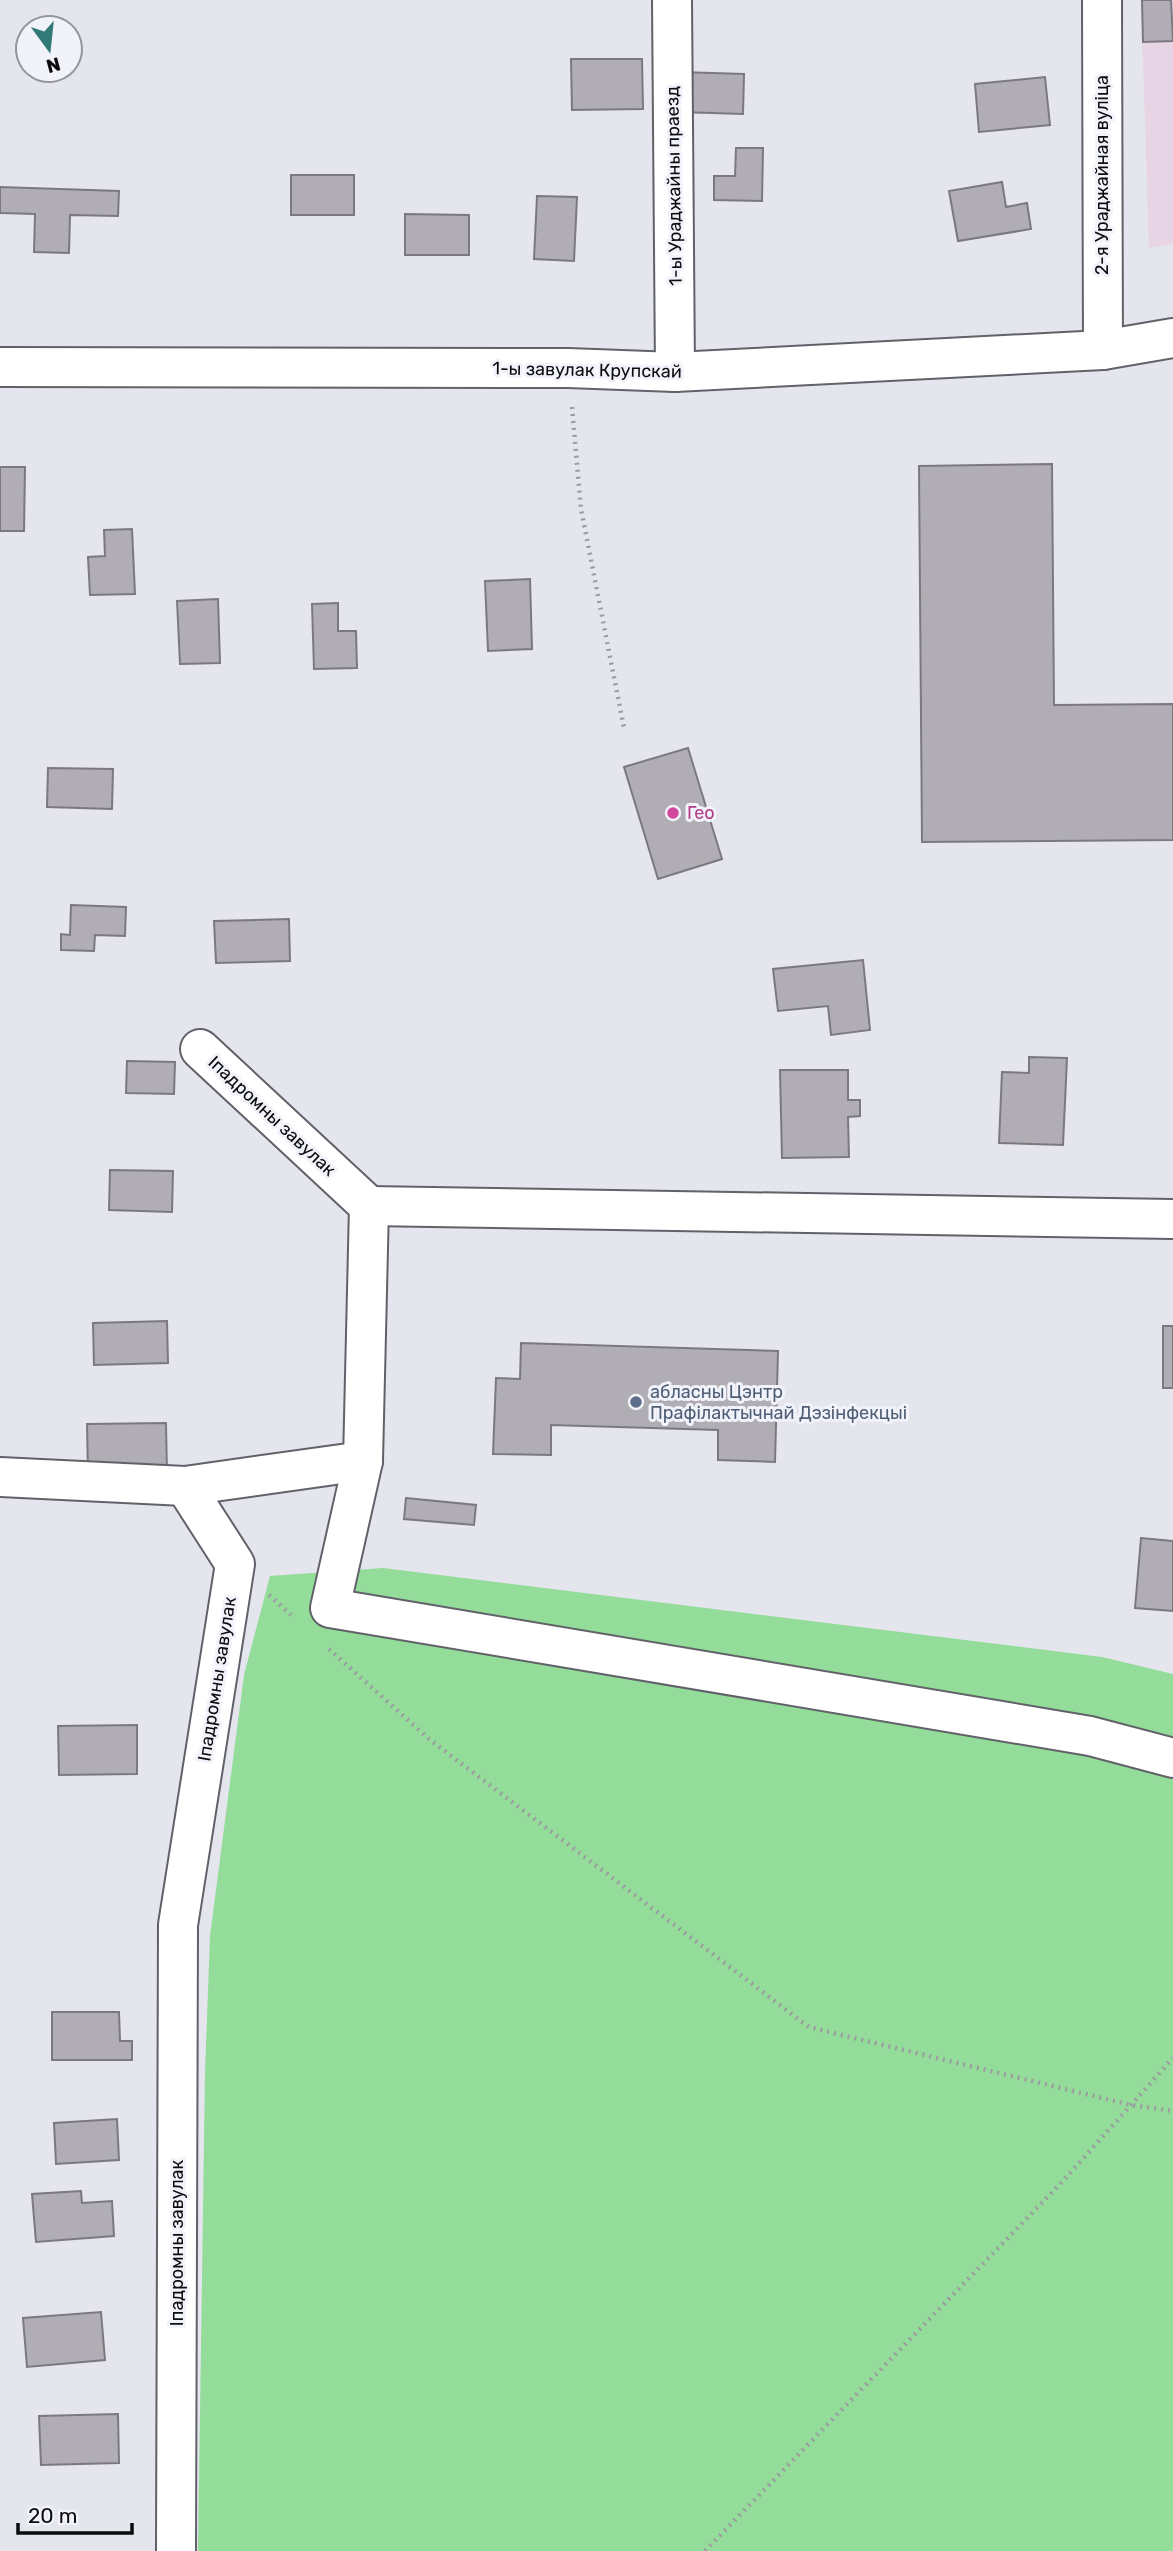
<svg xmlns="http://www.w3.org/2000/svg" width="1173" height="2551" viewBox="0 0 1173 2551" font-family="Rubik,sans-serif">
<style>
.industrial{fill:#e7d5e6}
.green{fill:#93dc99}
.building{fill:#b0adb4;stroke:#7c7880;stroke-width:2}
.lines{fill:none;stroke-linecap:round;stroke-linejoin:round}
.minor-casing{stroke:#616269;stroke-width:42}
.path{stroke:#9b9ca2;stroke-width:4.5;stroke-dasharray:2 5;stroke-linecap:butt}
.minor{stroke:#fff;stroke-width:38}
.hotel-dot{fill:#d1479c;stroke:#f1f2fa;stroke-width:2.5}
.service-dot{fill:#5c6f8a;stroke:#f1f2fa;stroke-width:2.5}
.labels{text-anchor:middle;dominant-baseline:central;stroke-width:6;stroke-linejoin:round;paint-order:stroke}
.street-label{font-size:18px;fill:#0b0c0e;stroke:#f1f2fa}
.hotel-label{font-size:18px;fill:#b23c85;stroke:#f1f2fa;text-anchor:start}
.service-label{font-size:18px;fill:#4e5e75;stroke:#f1f2fa;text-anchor:start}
</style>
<rect width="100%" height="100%" fill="#e4e5ed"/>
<!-- industrial -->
<path class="industrial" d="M1141,0H1173V244L1149,248Z"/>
<!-- green -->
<path class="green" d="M383,1568L1102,1657L1173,1674V2551H198L205,2074L210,1936L244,1675L270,1576Z"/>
<!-- building -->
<g class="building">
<path d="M1142,0H1171L1173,41L1143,42Z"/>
<path d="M571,59H642L643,109L572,110Z"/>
<path d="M680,72L744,74L743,114L679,112Z"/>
<path d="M1045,77L1050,125L979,132L975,84Z"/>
<path d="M736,148H763L762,201L714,200V176H735Z"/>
<rect x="291" y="175" width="63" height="40"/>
<path d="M1002,182L1006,207L1027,203L1031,229L958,241L949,191Z"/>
<path d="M0,187L119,191L118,216L70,215L69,253L34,252L35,214L0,213Z"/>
<path d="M537,196L577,197L574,261L534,259Z"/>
<path d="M405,214L469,215V255H405Z"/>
<path d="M1052,464L1054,705L1173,704V840L922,842L919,466Z"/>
<path d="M0,467H25L24,531H0Z"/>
<path d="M132,529L135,594L90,595L88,557L105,556L104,530Z"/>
<path d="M530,579L532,649L488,651L485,581Z"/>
<path d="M218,599L220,663L180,664L177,601Z"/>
<path d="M338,603V631H356L357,668L314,669L312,604Z"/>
<path d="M688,748L722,859L658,879L624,767Z"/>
<path d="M48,768L113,769L112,809L47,807Z"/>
<path d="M71,905L126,907L125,936L95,935L94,951L61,950V934L70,935Z"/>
<path d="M289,919L290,961L216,963L214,921Z"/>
<path d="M863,960L870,1030L831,1035L828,1006L778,1011L773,969Z"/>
<path d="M1029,1057L1067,1058L1063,1145L999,1143L1002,1072L1029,1073Z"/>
<path d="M127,1061L175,1062L174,1094L126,1093Z"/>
<path d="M780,1070H848V1100H860V1116L848,1117L849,1157L782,1158Z"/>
<path d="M110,1170L173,1171L172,1212L109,1210Z"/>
<path d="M167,1321L168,1363L94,1365L93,1323Z"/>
<rect x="1163" y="1326" width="10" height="62"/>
<path d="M521,1343L778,1351L775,1462L718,1460V1430L551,1425V1455L493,1454L496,1378L520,1379Z"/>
<path d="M166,1423L167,1473L88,1474L87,1424Z"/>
<path d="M406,1498L476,1505L474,1525L404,1519Z"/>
<path d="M1141,1538L1173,1541V1611L1135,1608Z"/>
<path d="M137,1725V1774L59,1775L58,1726Z"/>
<path d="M52,2012H119L120,2041H132V2060H52Z"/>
<path d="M117,2119L119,2160L56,2164L54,2123Z"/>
<path d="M81,2191L82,2203L112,2201L114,2236L36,2242L32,2194Z"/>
<path d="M101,2312L105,2360L27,2367L23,2318Z"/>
<path d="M118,2414L119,2463L41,2465L39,2416Z"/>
</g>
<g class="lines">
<!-- minor casing -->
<g class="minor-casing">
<g id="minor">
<path d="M672,0L675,372"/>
<path d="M1102,0L1103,350"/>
<path d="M0,367L568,368L675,372L1103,350L1173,338"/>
<path d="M369,1206L1173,1219"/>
<path d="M363,1461L330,1608L1090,1736L1173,1758"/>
<path d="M0,1477L185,1486"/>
<path d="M176,2551L178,1925L235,1564L185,1486L363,1461L369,1206L200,1049"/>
</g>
</g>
<!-- path -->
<g class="path">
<path d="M572,407L581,509L624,728"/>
<path d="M269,1595L291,1615"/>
<path d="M329,1649L429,1739L809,2027L1131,2105L1173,2111"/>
<path d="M705,2551L1062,2182L1173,2058"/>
</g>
<!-- minor -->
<use href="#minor" class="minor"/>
</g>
<!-- markers -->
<circle class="hotel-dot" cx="673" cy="813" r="7"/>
<circle class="service-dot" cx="636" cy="1402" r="7"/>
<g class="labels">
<!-- street labels -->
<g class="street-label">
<text transform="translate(1102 175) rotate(-90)">2-я Ураджайная вуліца</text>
<text transform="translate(674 186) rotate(-91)">1-ы Ураджайны праезд</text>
<text transform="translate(587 370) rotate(1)">1-ы завулак Крупскай</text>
<text transform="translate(272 1116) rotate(43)">Іпадромны завулак</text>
<text transform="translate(217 1679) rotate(-81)">Іпадромны завулак</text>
<text transform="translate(177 2243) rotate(-90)">Іпадромны завулак</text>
</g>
<!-- hotel labels -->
<g class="hotel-label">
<text x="687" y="813">Гео</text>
</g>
<!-- service labels -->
<g class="service-label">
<text x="650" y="1392">абласны Цэнтр<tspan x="650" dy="21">Прафілактычнай Дэзінфекцыі</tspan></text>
</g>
</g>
<!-- north arrow -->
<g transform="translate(49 49) rotate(165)"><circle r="33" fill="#f1f2fa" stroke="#95969c" stroke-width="2"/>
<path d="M0-5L12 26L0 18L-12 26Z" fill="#307977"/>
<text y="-10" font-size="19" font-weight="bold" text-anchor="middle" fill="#0b0c0e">N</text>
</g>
<!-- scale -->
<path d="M18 2523v10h114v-10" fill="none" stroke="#0b0c0e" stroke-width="3.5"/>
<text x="28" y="2523" font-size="21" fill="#0b0c0e" stroke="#f1f2fa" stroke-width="5" paint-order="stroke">20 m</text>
</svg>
